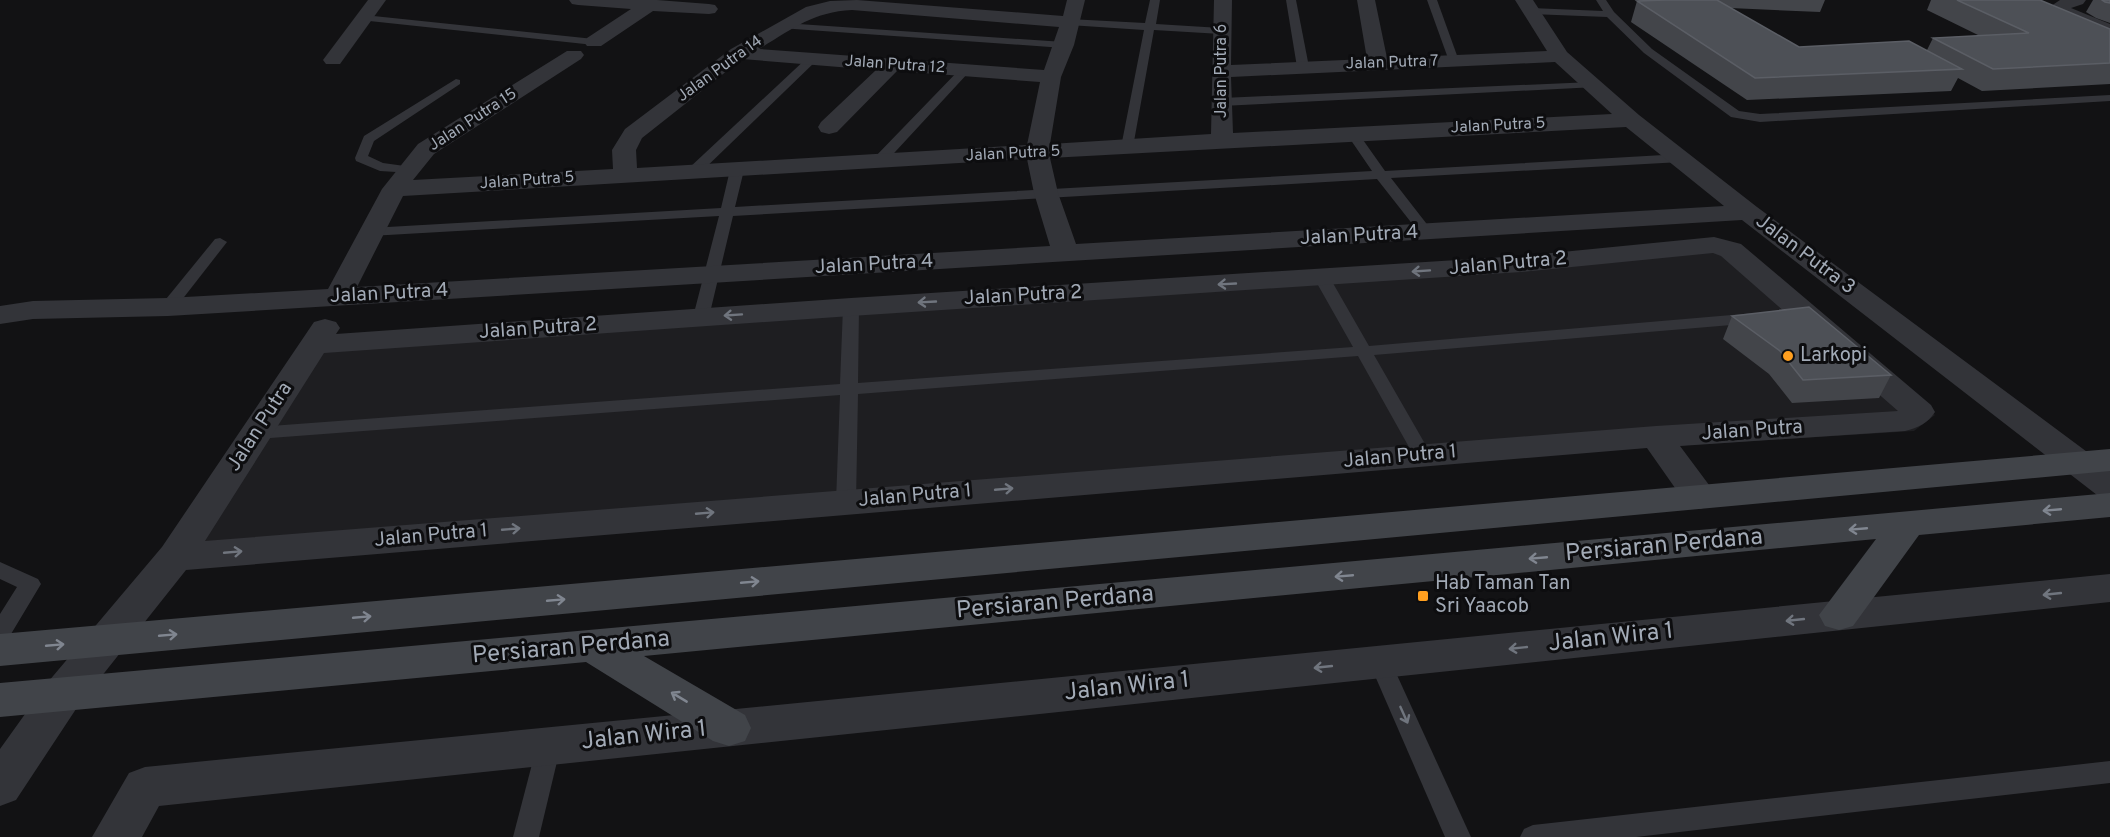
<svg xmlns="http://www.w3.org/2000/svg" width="2110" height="837" viewBox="0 0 2110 837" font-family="Overpass,sans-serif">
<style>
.built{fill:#1e1e21}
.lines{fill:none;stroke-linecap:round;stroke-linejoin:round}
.lane{fill:#333439;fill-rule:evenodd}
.street{fill:#333439;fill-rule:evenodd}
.secondary{fill:#414449;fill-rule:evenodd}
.wall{fill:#43454a}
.building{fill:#4d5056;stroke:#5b5e65;stroke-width:1.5}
.oneway{stroke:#70757e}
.oneway2{stroke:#808690}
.poi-dot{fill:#ff9f1f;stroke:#0d0d0f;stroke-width:2}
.labels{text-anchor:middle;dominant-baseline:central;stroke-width:6;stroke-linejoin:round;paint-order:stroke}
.far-street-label{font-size:16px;fill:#a2aab6;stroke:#0d0d0f}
.street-label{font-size:20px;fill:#a2aab6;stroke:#0d0d0f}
.poi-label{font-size:20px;fill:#a2aab6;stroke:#0d0d0f;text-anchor:start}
.near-street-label{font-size:24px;fill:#a2aab6;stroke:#0d0d0f}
</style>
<rect width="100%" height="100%" fill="#121214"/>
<!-- built -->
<path class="built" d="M1740,247L1935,415L1914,431L1577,452L149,572L307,339Z"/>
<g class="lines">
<!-- lane -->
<g class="lane">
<path d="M1150,0H1160L1156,24L1221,28L1226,31L1221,34L1154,30L1133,147L1127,151L1121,147L1144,30L1069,25L1064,22L1069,19L1145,23Z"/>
<path d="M1286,0H1296L1309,67L1307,69H1299L1297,67Z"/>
<path d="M1427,0H1437L1459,61L1458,63H1450L1449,61Z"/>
<path d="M1596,0H1606L1614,12L1652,49L1739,111L1760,114L2110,95V101L1760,122L1731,117L1644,53L1607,17L1531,14L1526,11L1531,8L1603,11Z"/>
<path d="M364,15L594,39L599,42L594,45L360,20V16Z"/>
<path d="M784,23L1064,42L1069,45L1064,48L780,28L779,26Z"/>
<path d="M812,56L816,57V61L699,174H689L687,171L689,168L808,57Z"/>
<path d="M965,67L971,70L969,72L883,165H873L872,162L873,159L961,68Z"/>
<path d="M456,79L460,80V84L374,141L368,156L383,163L412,167L414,170L412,173L380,171L356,161L355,158L364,136Z"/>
<path d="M1592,82L1596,83V87L1222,106L1216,102L1222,98Z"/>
<path d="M1352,129L1356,130L1385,171L1681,154L1687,158L1681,162L1391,178L1433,232L1426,236L1421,235L1377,179L733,216L709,317L701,322L693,317L719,216L370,236L363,232L370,228L721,208L730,170L737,166L744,170L735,207L1372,171L1346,133Z"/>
<path d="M220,238L227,242L174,310H162L160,307L162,304L215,239Z"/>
<path d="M1322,273L1330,278L1369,346L1755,313L1763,318L1755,323L1374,355L1432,456L1430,460H1416L1414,456L1358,356L858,394L856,502L853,507L846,509L839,507L836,502L840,395L257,439L251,437L248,433L251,429L257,427L840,384L843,307L851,302L859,307L858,383L1353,347L1314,278Z"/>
<path d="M0,562L38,579L41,584L8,639L0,641V614L17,587L0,579Z"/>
<path d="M1380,653L1388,656L1391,662L1471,837H1445L1369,662L1372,656Z"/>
<path d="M549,735L558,738L561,745L539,837H513L537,745L540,738Z"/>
<path d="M2110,761V783L1636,837H1520L1524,829L1533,825Z"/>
</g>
<!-- street -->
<g class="street">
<path d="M368,0H386L340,64H326L323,60Z"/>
<path d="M569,0H657L709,4L715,5L718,9L715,13L709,14L653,11L601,46H587L584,42L587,38L631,9L578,5L572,4Z"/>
<path d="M857,0L1063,16L1067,0H1085L1074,45L1061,77L1050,144L1211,134L1214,0H1232L1231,65L1367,59L1357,0H1375L1387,58L1547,51L1515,0H1533L1567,52L1639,115L1757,207L2110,469V499L2097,495L1742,220L168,316L33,319L0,324V306L33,301L168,298L328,289L382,189L418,144L567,51H581L584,55L581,59L434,154L413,180L613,169L612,150L625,129L731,49L806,7L830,1ZM852,10L1059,27L1044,70L759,49C792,29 813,12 852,10ZM742,59L876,70L821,122L818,127L821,132L829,134L837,132L897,71L1040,82L1027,145L637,168L636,150L642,138ZM1555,62L1612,114L1233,133L1231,77ZM1626,127L1724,206L1076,244L1058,193L1050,158ZM1027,159L1034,193L1050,246L357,287L403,196Z"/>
<path d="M2060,0H2086L2083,4L2071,8L2110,24V37L2056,15L2051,6Z"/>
<path d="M1714,237L1741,244L1931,405L1935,412C1928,423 1918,428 1905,431L1680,446L1718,497L1713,505L1700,509L1687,505L1647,448L186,570L78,706L16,800L0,806V749L48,682L162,547L314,322L325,319L336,322L340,328L336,334L851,298L1521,256ZM1713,253L1721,256L1898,411L1656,426L205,541L324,353L851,316L1521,272Z"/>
<path d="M2110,574V602L159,806L142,837H92L129,773L145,767Z"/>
</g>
<!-- secondary -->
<g class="secondary">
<path d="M2110,449V471L0,666V634Z"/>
<path d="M2110,493V517L1919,535L1853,626L1839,630L1825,626L1819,615L1876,539L644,656L745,715L751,728L745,741L729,746L713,741L586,662L0,717V683Z"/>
</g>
</g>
<!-- wall -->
<g class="wall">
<path d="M1638,0H1825L1820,12L1730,8L1799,47L1927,50L1933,38L1980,36L1927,10L1931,0H2040L2110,29V84L1982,91L1958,78L1951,91L1747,100L1631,22L1637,1H1639Z"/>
<path d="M2093,0H2110V23L2096,18L2086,12Z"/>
<path d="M1732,316L1891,375L1879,398L1792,403L1769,374L1723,339Z"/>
</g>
<!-- building -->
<g class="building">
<path d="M1666,0H1717L1799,47L1909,41L1962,69L1755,78L1637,1Z"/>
<path d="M1957,0H2040L2110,29V63L1993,69L1933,38L2029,33Z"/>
<path d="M2102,0H2110V3L2105,2Z"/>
<path d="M1809,307L1891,375L1803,380L1780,351L1732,316Z"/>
</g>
<!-- one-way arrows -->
<defs><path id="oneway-shaft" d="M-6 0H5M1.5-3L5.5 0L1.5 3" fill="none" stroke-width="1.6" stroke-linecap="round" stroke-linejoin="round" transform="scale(1.5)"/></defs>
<g class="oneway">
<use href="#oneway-shaft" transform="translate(1421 271) rotate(176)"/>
<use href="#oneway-shaft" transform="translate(1227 284) rotate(177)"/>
<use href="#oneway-shaft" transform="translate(927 302) rotate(177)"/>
<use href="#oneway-shaft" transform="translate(733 315) rotate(176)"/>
<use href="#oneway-shaft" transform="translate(1004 489) rotate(-5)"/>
<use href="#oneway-shaft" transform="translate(705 513) rotate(-5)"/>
<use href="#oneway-shaft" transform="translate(511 529) rotate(-5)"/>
<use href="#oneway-shaft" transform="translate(233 552) rotate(-5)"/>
<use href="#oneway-shaft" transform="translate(2052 594) rotate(174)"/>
<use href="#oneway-shaft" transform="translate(1795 620) rotate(174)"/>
<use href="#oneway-shaft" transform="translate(1518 648) rotate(174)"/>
<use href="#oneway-shaft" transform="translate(1323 667) rotate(174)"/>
<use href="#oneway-shaft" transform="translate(1404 715) rotate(66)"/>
</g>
<g class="oneway2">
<use href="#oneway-shaft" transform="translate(2052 510) rotate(175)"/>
<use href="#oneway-shaft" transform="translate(1858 529) rotate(175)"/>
<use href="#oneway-shaft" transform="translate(1538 558) rotate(175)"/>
<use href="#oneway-shaft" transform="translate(1344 576) rotate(175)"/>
<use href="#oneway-shaft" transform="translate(750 582) rotate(-5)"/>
<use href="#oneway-shaft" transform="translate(556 600) rotate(-5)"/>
<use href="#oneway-shaft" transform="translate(362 617) rotate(-5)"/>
<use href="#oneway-shaft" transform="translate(168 635) rotate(-5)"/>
<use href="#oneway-shaft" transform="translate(55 645) rotate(-5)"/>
<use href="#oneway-shaft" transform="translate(679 697) rotate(-149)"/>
</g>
<!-- markers -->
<g class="poi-dot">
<circle cx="1788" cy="356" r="6"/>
<rect x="1417" y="590" width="12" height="12" rx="3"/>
</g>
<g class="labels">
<!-- far-street labels -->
<g class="far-street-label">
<text transform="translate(1392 63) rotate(-2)">Jalan Putra 7</text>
<text transform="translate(895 65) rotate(4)">Jalan Putra 12</text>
<text transform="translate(720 69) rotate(-36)">Jalan Putra 14</text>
<text transform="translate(1222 71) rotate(-90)">Jalan Putra 6</text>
<text transform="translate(473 120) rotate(-33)">Jalan Putra 15</text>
<text transform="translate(1498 126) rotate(-3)">Jalan Putra 5</text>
<text transform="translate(1013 154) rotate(-3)">Jalan Putra 5</text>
<text transform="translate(527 181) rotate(-4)">Jalan Putra 5</text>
</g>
<!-- street labels -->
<g class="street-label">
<text transform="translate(1359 236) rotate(-3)">Jalan Putra 4</text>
<text transform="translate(1805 255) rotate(37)">Jalan Putra 3</text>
<text transform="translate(1508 264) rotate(-5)">Jalan Putra 2</text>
<text transform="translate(874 265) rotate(-3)">Jalan Putra 4</text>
<text transform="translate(389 294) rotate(-3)">Jalan Putra 4</text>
<text transform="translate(1023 296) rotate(-3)">Jalan Putra 2</text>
<text transform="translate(538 329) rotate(-4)">Jalan Putra 2</text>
<text transform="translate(260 427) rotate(-57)">Jalan Putra</text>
<text transform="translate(1752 431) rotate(-4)">Jalan Putra</text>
<text transform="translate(1400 457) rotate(-5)">Jalan Putra 1</text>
<text transform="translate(915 496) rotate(-5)">Jalan Putra 1</text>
<text transform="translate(431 536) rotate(-5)">Jalan Putra 1</text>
</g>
<!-- poi labels -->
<g class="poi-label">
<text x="1800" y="356">Larkopi</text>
<text x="1435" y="584">Hab Taman Tan<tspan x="1435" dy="23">Sri Yaacob</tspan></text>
</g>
<!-- near-street labels -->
<g class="near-street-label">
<text transform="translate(1664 546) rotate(-5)">Persiaran Perdana</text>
<text transform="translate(1055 603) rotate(-5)">Persiaran Perdana</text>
<text transform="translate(1611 638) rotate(-6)">Jalan Wira 1</text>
<text transform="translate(571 648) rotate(-5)">Persiaran Perdana</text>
<text transform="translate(1127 687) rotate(-6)">Jalan Wira 1</text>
<text transform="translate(644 736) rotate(-6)">Jalan Wira 1</text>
</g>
</g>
</svg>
